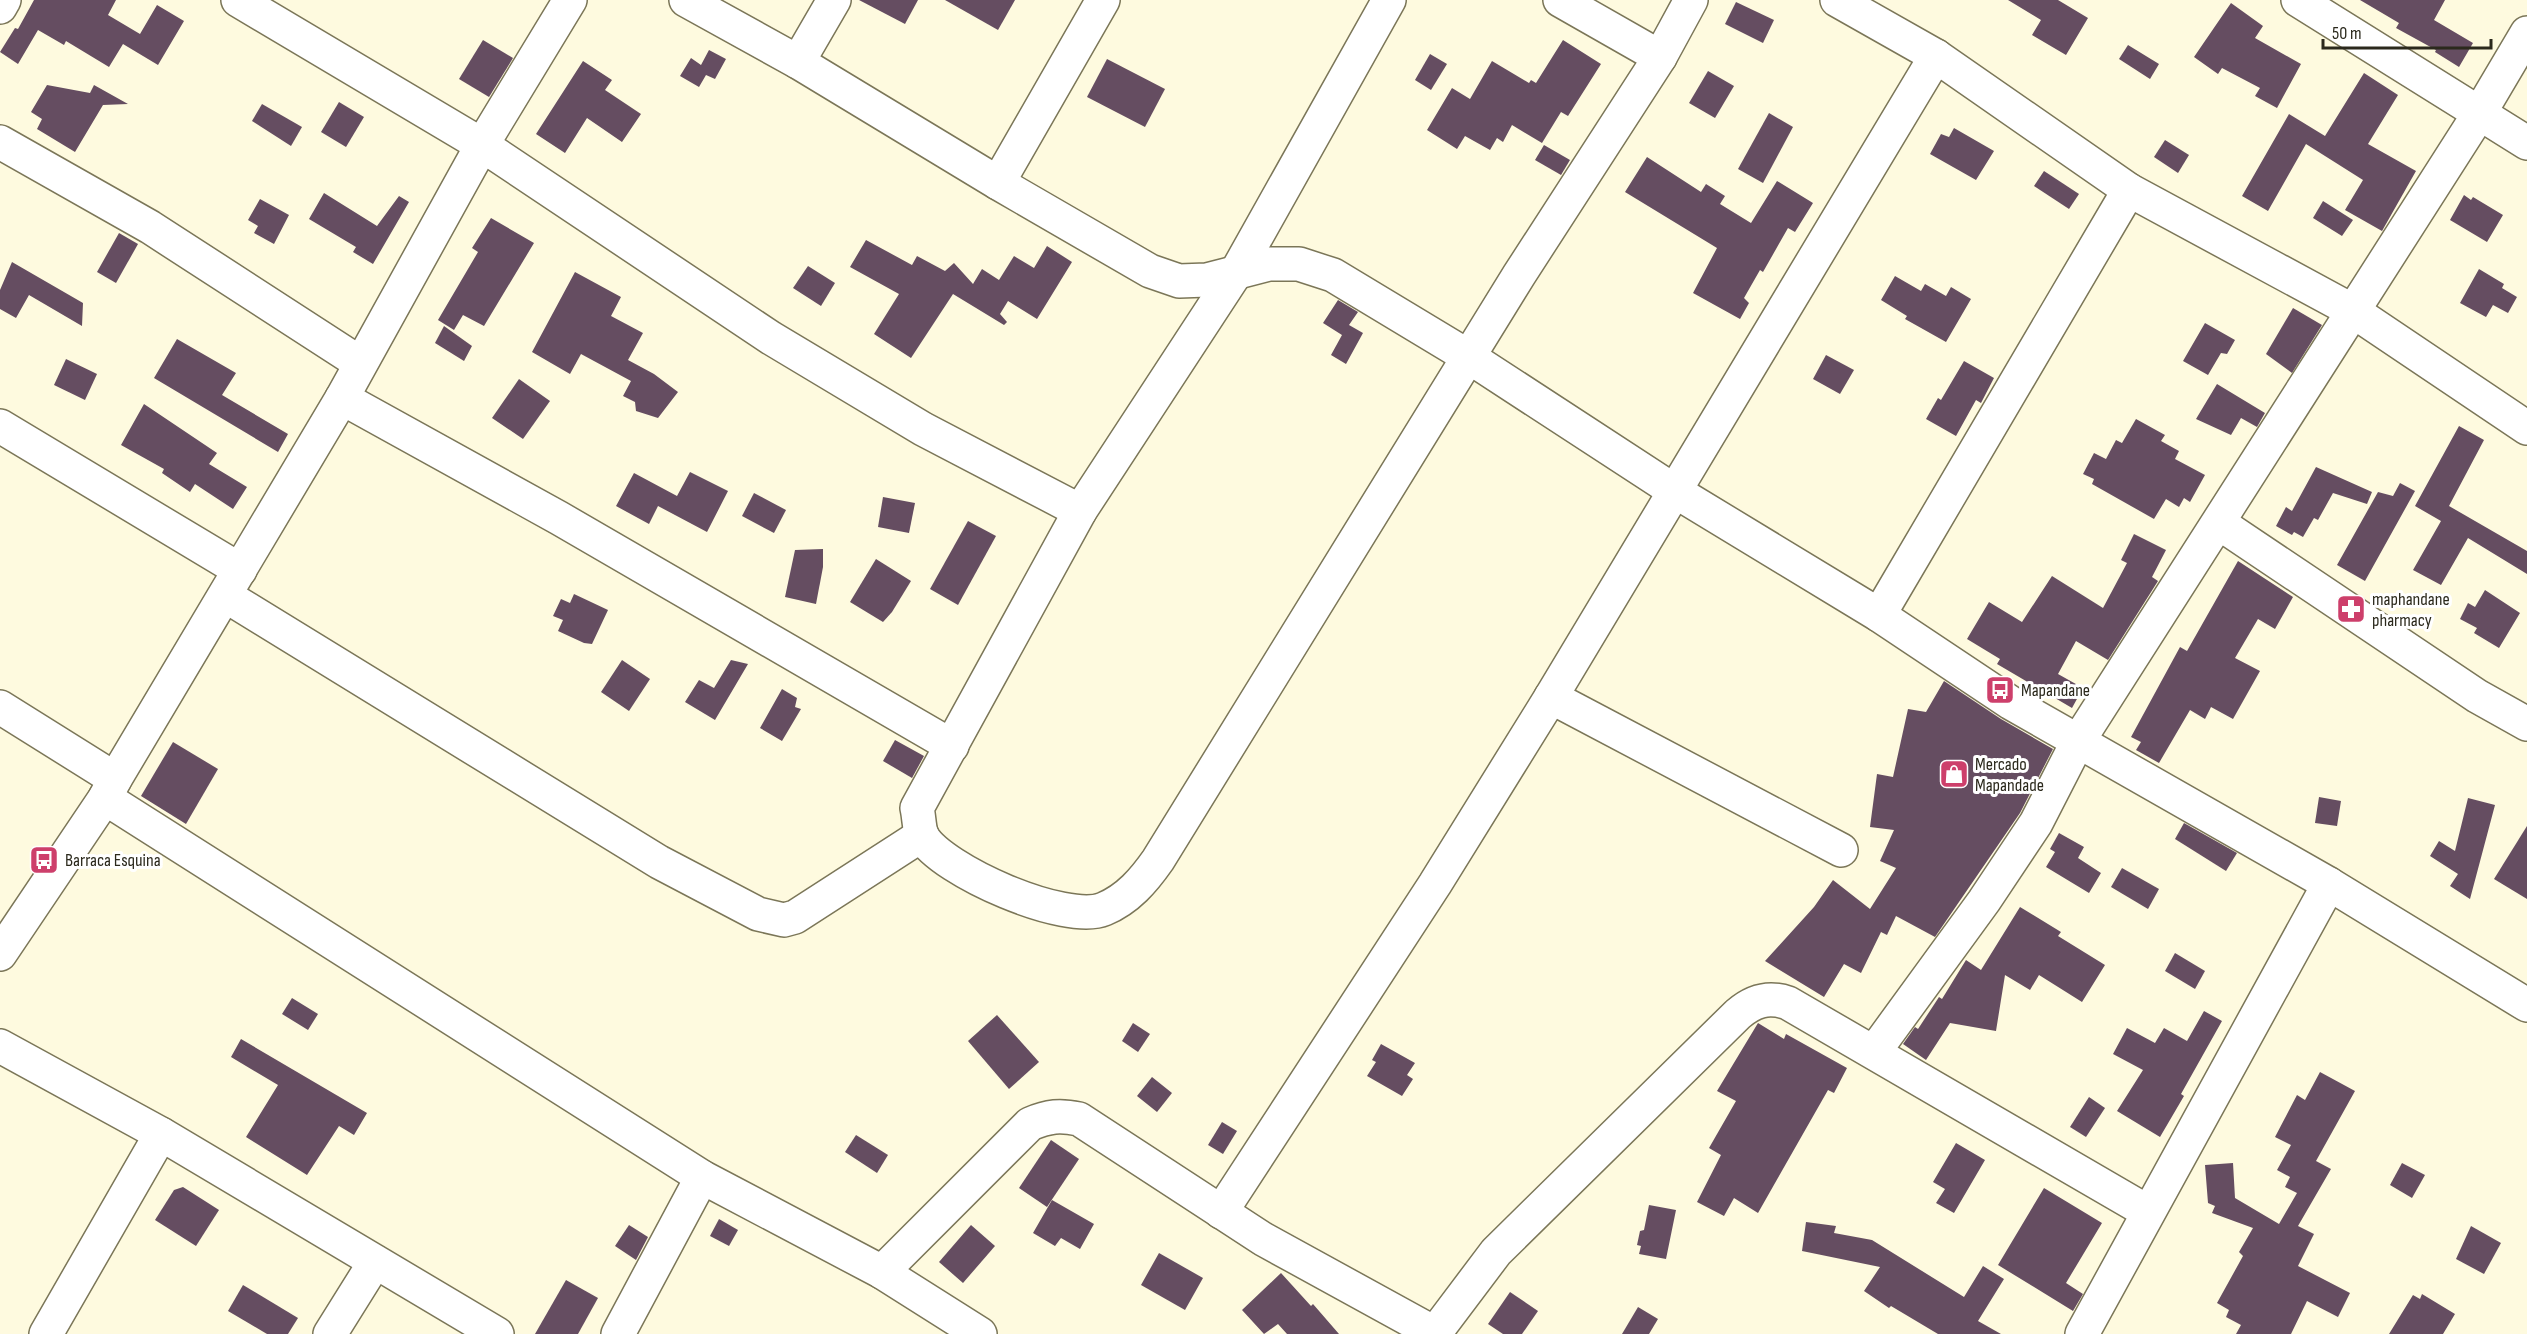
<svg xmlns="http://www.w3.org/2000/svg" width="2527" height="1334" viewBox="0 0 2527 1334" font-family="'Sofia Sans Condensed',sans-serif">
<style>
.building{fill:#654d61}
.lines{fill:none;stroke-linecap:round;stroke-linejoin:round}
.minor-casing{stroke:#7b7658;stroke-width:36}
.minor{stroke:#fff;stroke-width:33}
.labels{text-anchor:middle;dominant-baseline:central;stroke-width:6;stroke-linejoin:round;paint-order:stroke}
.poi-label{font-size:18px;fill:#2b291c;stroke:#fff;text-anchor:start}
</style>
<rect width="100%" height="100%" fill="#fefadf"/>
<!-- building -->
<g class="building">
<path d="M34,0H116L108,15L140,34L157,5L184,21L158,65L123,44L109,67L66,41L64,45L38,30L18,64L0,52L15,28L18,29Z"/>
<path d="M859,0H918L905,24Z"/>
<path d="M945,0H1015L998,30Z"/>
<path d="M2008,0H2058L2088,18L2066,55L2032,35L2041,20Z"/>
<path d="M2360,0H2445L2434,20L2473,43L2459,67L2435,52L2436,50L2396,28L2399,23Z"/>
<path d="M1736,2L1774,20L1763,43L1725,24Z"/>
<path d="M2231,3L2263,26L2255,38L2301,64L2277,108L2255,96L2260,88L2222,68L2218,74L2194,57Z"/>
<path d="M483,40L513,58L489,97L459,79Z"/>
<path d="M1563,40L1601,64L1568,116L1561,112L1542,143L1512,125L1503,142L1497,138L1490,150L1465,136L1457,149L1427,130L1452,88L1470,99L1492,61L1529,83L1531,80L1536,83Z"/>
<path d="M2128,45L2159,64L2150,79L2119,59Z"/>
<path d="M709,50L726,59L715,79L706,75L699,87L680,76L691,58L701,65Z"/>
<path d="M1430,54L1447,64L1431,90L1415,80Z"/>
<path d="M1107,59L1165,89L1145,127L1087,97Z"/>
<path d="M583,61L612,80L605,90L641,114L622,142L587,118L565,153L536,134Z"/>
<path d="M1708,71L1734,86L1715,118L1689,103Z"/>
<path d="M2364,73L2398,95L2368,144L2416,171L2382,231L2345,210L2363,180L2306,144L2268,211L2242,196L2289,114L2325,136Z"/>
<path d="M47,85L90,93L94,85L128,104L103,105L75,152L37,129L42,119L31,112Z"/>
<path d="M339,102L364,117L346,147L321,132Z"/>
<path d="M262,104L302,127L291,146L252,121Z"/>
<path d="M1769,113L1793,127L1763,183L1738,169Z"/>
<path d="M1954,128L1994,151L1976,180L1930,154L1941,134L1949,137Z"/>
<path d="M2165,140L2189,155L2178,173L2154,157Z"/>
<path d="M1544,145L1570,160L1561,175L1535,160Z"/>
<path d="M1647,157L1701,192L1706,184L1725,196L1720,204L1751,223L1777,181L1813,203L1795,232L1788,228L1763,272L1760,270L1744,298L1749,303L1740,319L1693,293L1717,248L1625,192Z"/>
<path d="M2044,171L2079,194L2069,209L2034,186Z"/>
<path d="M324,193L377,226L399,196L409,202L373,264L353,252L356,247L309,219Z"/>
<path d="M2464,195L2471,200L2473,197L2503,215L2487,242L2450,220Z"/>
<path d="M260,199L289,215L274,244L254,233L258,226L248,220Z"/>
<path d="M2323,201L2353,220L2342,236L2313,218Z"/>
<path d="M491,218L534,243L484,326L463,315L454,330L438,320L478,252L472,248Z"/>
<path d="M119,233L138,244L116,283L97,272Z"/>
<path d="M866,240L912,265L917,256L945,271L954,263L973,284L982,269L999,280L1014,256L1034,268L1047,246L1072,262L1037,319L1008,301L1000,314L1007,322L1004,325L953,294L911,358L874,334L899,294L850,267Z"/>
<path d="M12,262L83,303L82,326L29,295L16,318L0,309V290Z"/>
<path d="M808,266L835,283L821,306L793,288Z"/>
<path d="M2479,269L2504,284L2502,288L2517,297L2508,313L2493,305L2486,317L2460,303Z"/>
<path d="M575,272L621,297L611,316L643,333L628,360L654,374L678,392L658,418L636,411L635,402L623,396L631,381L581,354L570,374L532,352Z"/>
<path d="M1895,276L1921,291L1925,284L1946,296L1951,287L1971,299L1946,342L1905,319L1907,316L1881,300Z"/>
<path d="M1338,300L1358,312L1349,325L1363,333L1346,364L1331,355L1342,335L1323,323Z"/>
<path d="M2293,308L2322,325L2292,373L2266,354Z"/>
<path d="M2205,323L2235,340L2227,354L2221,353L2208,375L2183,361Z"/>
<path d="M444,326L472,346L464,361L435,343Z"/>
<path d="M177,339L236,373L222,395L288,434L278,452L154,378Z"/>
<path d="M1826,355L1854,370L1840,394L1813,379Z"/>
<path d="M66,359L97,374L85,400L54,385Z"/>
<path d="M1964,361L1994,378L1981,403L1976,400L1956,436L1926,419L1938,398L1941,400Z"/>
<path d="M519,379L550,401L523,439L492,418Z"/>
<path d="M2217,384L2265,413L2257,427L2241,418L2231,435L2196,419Z"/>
<path d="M144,404L217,453L209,464L247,487L233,509L195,484L190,492L162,473L164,469L121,445Z"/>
<path d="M2136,419L2165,435L2161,441L2179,451L2175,459L2205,475L2190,502L2184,498L2179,507L2166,499L2154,519L2092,484L2094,479L2083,474L2094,453L2106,459L2116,440L2122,443Z"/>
<path d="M2459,426L2484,440L2449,506L2527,551V574L2468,538L2441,585L2413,570L2441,521L2415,506Z"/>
<path d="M2316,467L2372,492L2367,504L2333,493L2318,520L2314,518L2303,537L2294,532L2292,535L2276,526L2286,507L2292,511Z"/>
<path d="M690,472L728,491L707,532L658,506L649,524L616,506L634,473L677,496Z"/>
<path d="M2400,483L2415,491L2365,581L2337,565L2378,492L2393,496Z"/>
<path d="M754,493L786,510L774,533L742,516Z"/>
<path d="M883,497L915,503L909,533L878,527Z"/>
<path d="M968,521L996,536L958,605L930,589Z"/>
<path d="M2134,534L2166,550L2152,577L2158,581L2108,660L2076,641L2058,674L2083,688L2072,708L1997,664L2000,659L1967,639L1989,602L2022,622L2052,576L2103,608L2127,563L2121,560Z"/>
<path d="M823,549V567L816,604L785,597L795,550Z"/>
<path d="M876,559L911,581L892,612L883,622L850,602Z"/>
<path d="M2238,561L2293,597L2275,629L2258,619L2235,658L2260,671L2233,719L2211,707L2205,719L2190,710L2159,763L2136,750L2141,742L2131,737L2180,647L2187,651Z"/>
<path d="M2485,590L2520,613L2499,648L2474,633L2477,628L2460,619L2468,603L2475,607Z"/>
<path d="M574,594L608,610L592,644L584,643L558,631L563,620L553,616L561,599L570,603Z"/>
<path d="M622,660L650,679L629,711L601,692Z"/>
<path d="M731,660L748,664L715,720L685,702L699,680L714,688Z"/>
<path d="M1944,681L2001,719L2053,749L2020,813L1935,937L1896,916L1887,935L1881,932L1861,973L1844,964L1824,997L1765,961L1814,907L1833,880L1870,909L1896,868L1880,861L1894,830L1870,827L1877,774L1893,777L1908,709L1926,712Z"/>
<path d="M782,689L797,698L795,707L801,709L782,741L760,728Z"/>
<path d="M895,740L924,756L912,778L883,761Z"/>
<path d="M173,742L218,769L186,824L141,796Z"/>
<path d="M2319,797L2341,801L2337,826L2315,823Z"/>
<path d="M2468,798L2495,805L2470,899L2450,886L2458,874L2430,856L2439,841L2455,851Z"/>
<path d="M2184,823L2237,853L2226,871L2175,839Z"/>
<path d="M2527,826V899L2494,879Z"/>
<path d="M2059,833L2084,847L2078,858L2101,873L2089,893L2046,867L2055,852L2050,849Z"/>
<path d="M2122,868L2159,889L2148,909L2111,887Z"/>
<path d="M2020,907L2061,932L2058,936L2105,965L2082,1002L2039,975L2030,990L2005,975L1996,1031L1950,1023L1926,1060L1903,1044L1915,1027L1918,1029L1939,997L1942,999L1966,960L1981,970Z"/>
<path d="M2175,953L2205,971L2195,989L2165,971Z"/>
<path d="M292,998L318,1014L308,1030L282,1014Z"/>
<path d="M2204,1011L2222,1021L2181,1094L2184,1096L2160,1137L2117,1111L2143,1070L2113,1054L2127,1028L2155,1043L2164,1028L2187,1041Z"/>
<path d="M997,1015L1039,1062L1009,1089L968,1041Z"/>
<path d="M1133,1023L1150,1034L1138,1052L1122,1041Z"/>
<path d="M1758,1023L1784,1039L1786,1034L1847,1068L1834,1093L1828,1090L1758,1213L1734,1198L1724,1216L1697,1202L1721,1155L1709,1148L1736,1101L1717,1091Z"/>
<path d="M241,1039L367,1113L354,1135L339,1126L307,1175L246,1137L278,1085L231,1057Z"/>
<path d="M1381,1044L1415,1063L1407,1075L1413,1079L1402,1096L1367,1076L1376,1062L1372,1060Z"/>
<path d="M2320,1072L2355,1091L2316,1161L2331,1169L2298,1226L2314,1234L2298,1266L2350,1293L2338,1317L2307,1301L2291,1334H2236L2241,1325L2226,1317L2229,1310L2217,1303L2243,1256L2239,1252L2253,1228L2212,1213L2215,1206L2208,1203L2205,1165L2233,1163L2235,1198L2279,1224L2297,1193L2285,1187L2290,1177L2277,1170L2291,1145L2275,1137L2297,1095L2305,1100Z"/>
<path d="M1152,1077L1172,1093L1157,1112L1137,1096Z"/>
<path d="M2089,1097L2105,1108L2086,1137L2070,1127Z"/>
<path d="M1222,1122L1237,1131L1223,1154L1208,1145Z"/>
<path d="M856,1135L888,1155L877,1173L845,1152Z"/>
<path d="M1051,1140L1079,1159L1047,1207L1019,1188Z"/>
<path d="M1956,1143L1985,1160L1954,1213L1936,1203L1945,1189L1933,1182Z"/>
<path d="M2402,1163L2425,1175L2412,1198L2390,1185Z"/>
<path d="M183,1187L219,1210L196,1246L155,1220L174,1190Z"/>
<path d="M2044,1188L2102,1223L2066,1283L2083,1294L2073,1311L1998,1265Z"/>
<path d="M1052,1200L1094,1224L1080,1249L1061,1238L1055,1246L1033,1233Z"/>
<path d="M1649,1205L1676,1210L1666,1259L1639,1254L1641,1246L1637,1245L1640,1231L1644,1230Z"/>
<path d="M719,1219L738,1230L729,1246L710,1236Z"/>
<path d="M1806,1222L1836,1226L1834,1233L1872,1240L1964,1297L1983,1266L2004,1279L1978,1321L2001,1334H1938L1891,1306L1889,1308L1864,1291L1880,1267L1802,1251Z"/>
<path d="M629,1225L648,1237L636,1260L615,1246Z"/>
<path d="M971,1225L995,1246L963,1283L939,1262Z"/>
<path d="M2471,1226L2501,1243L2484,1274L2456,1259Z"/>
<path d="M1159,1253L1203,1278L1185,1310L1141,1285Z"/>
<path d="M1281,1273L1311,1306L1313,1304L1339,1334H1287L1278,1324L1264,1334L1242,1310Z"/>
<path d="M566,1280L598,1298L578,1334H535Z"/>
<path d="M243,1285L298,1318L288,1334H267L228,1311Z"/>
<path d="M1510,1292L1538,1311L1522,1334H1503L1488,1324Z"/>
<path d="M2422,1294L2455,1314L2443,1334H2389L2413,1295L2420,1299Z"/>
<path d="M1638,1307L1658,1319L1649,1334H1622Z"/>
</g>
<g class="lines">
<!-- minor casing -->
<g class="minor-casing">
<g id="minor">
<path d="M238,0L482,145L771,338L923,429L1080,511"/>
<path d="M686,0L798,62L998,183L1150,271L1179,281L1207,280L1269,264H1299L1333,275L1469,357L1673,490L1879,615L2011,703L2329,884L2527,1005"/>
<path d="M1389,0L1237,271L1080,511L917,808C919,816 919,829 922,836C942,871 1066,925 1104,909C1128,899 1144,880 1158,860L1519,275L1660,57L1691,0"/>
<path d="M1560,0L1660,57"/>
<path d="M1837,0L1936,56L2129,190L2353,311L2527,428"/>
<path d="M2298,0L2527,143"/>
<path d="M0,7L4,0"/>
<path d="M798,62L834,0"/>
<path d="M0,142L150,227L360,363"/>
<path d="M998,183L1103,0"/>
<path d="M342,398L559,518L952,746"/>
<path d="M0,426L240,570"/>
<path d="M2219,523L2477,696L2527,724"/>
<path d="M226,596L659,862L758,914L784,920L795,917L922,835"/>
<path d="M1879,615L2129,190"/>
<path d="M1551,697L1841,850"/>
<path d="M0,707L115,779"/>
<path d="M105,798L702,1177L882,1272L980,1334"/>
<path d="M0,954L105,798L115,779L342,398L482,145L570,0"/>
<path d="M0,1046L161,1134L497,1334"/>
<path d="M1874,1052L1984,901L2036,823L2077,743L2479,114L2527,33"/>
<path d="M1221,1212L1435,884L1551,697L1936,56"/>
<path d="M882,1272L1030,1124C1049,1116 1060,1115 1079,1119L1263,1239L1436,1334"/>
<path d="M1435,1333L1496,1252L1738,1014C1753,1001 1768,996 1788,1003L2148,1212"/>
<path d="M46,1334L161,1134"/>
<path d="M330,1334L375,1262"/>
<path d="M618,1334L702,1177"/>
<path d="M2082,1334L2329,884"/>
</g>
</g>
<!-- minor -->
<use href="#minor" class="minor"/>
</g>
<!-- icons -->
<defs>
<g id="pharmacy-square" transform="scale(1.5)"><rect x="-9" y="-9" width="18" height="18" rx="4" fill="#cd3f6b" stroke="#fff"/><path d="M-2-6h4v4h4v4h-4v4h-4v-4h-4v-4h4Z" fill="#fff"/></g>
<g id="bus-square" transform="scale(1.5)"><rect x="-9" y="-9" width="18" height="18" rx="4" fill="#cd3f6b" stroke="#fff"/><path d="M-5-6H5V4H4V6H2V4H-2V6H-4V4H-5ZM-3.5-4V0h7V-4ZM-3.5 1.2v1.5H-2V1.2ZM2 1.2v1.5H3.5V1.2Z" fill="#fff"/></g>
<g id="shop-square" transform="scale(1.5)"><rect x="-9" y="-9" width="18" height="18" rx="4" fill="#cd3f6b" stroke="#fff"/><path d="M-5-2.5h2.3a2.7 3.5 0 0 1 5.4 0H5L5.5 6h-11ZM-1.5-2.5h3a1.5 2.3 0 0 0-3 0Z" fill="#fff"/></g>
</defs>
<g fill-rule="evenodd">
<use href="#pharmacy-square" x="2351" y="609"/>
<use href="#bus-square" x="2000" y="690"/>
<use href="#shop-square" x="1954" y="774"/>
<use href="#bus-square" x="44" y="860"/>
</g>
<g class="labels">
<!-- poi labels -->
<g class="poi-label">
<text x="2372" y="599">maphandane<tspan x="2372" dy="21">pharmacy</tspan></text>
<text x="2021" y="690">Mapandane</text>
<text x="1975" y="764">Mercado<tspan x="1975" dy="21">Mapandade</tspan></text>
<text x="65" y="860">Barraca Esquina</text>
</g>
</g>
<!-- scale -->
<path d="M2323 39v9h168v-9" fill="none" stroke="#2b291c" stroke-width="3"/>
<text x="2332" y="39" font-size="18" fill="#2b291c" stroke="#ffffff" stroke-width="4.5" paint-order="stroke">50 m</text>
</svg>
